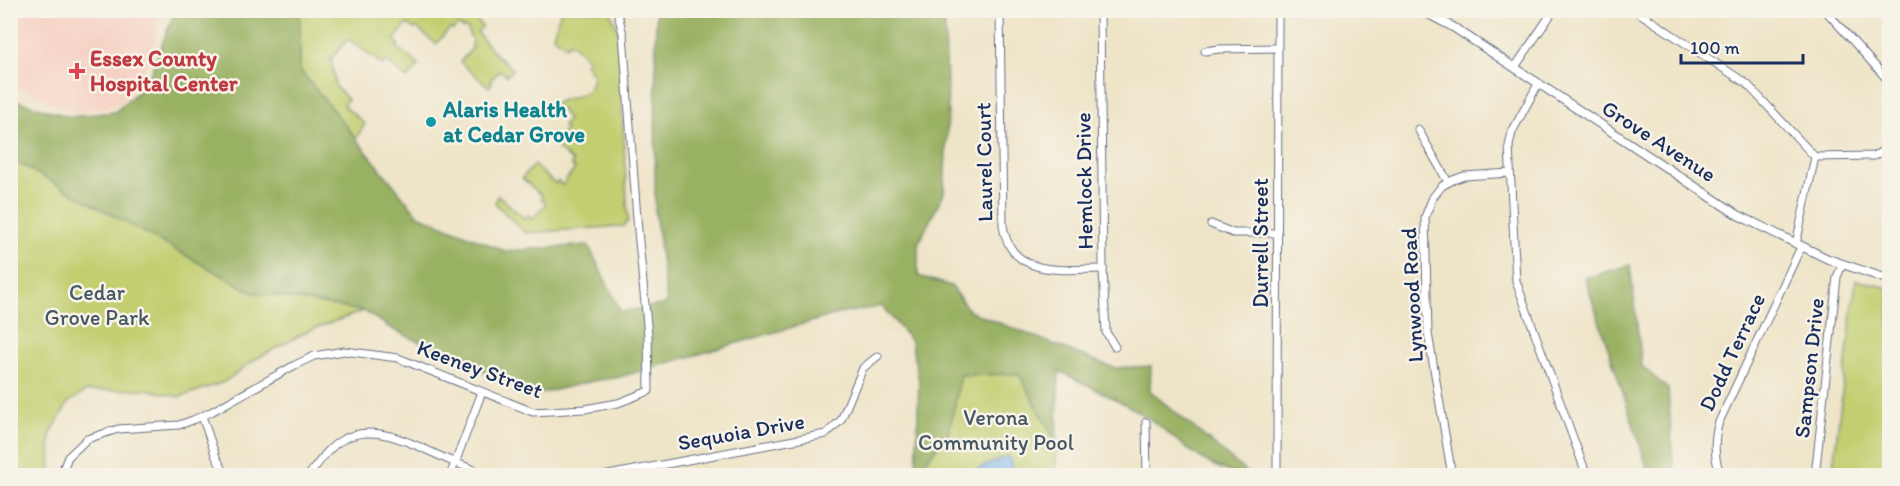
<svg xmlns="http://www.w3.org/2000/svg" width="1900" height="486" viewBox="0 0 1900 486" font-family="Itim,sans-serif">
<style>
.built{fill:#f6d2c4}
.green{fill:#c2ce70;stroke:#6e7e67;stroke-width:1.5}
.forest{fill:#99b162;stroke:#5a7060;stroke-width:1.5}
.water{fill:#7cb6ed;stroke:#4c72a6;stroke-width:1.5}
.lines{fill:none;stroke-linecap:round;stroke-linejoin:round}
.minor-casing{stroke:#656e83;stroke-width:9}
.tertiary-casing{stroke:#656e83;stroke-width:10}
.minor{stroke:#fff;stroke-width:7}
.tertiary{stroke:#fff;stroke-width:8}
.health-dot{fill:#e0444e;stroke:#f7f3e8;stroke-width:2}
.culture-dot{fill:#0f9aa8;stroke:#f7f3e8;stroke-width:2}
.labels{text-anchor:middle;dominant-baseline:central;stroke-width:5;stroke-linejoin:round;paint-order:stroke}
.health-label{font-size:22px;font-weight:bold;fill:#be3a42;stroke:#f7f3e8;text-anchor:start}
.culture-label{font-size:22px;font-weight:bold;fill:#0d838f;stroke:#f7f3e8;text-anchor:start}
.street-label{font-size:22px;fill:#1b2f5e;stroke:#f7f3e8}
.park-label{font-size:22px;fill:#455762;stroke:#f7f3e8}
</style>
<rect width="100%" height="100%" fill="#f7f3e8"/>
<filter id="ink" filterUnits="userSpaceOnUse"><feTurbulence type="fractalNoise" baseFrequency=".0167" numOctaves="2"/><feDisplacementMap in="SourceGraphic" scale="12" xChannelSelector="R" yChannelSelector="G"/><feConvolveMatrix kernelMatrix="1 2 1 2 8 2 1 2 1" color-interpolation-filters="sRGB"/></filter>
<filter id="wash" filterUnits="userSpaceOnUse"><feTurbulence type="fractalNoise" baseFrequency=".008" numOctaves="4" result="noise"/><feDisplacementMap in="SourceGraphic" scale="24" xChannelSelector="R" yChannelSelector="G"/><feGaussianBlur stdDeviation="1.35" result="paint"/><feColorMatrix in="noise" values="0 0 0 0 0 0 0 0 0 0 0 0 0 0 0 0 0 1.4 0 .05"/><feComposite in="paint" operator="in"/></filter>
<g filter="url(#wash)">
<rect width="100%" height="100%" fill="#eee4c7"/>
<!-- built -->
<path class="built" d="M11,10H161V11L152,57L126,99L107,108L73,112L11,84Z"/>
<!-- green -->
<g class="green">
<path d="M561,10L610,11L618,30L628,221L624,226L525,233L495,203L498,195L525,219L528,215L532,219L546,204L541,199L543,197L522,178L534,165L555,184L558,181L562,185L575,169L571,165L573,162L553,144L566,129L563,126L568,120L562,110L556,109L552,106C568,92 592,103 593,74L585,64L589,60L570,42L566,46L553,36Z"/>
<path d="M300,11H479L477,20L482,27L477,32L495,54L513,69L507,76L500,70L490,81L492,83L489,87L460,62L473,47L471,44L474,40L470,36L467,28H462L458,25L453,30L450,28L436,44L416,27L414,29L407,24L394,40L399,44L397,47L419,65L407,79L386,61L383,65L348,39L331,59L336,87L348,99L343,105L365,124L356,139L300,70Z"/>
<path d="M20,163L252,292L364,311L310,330L256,359L224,382L189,394L180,397L145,389L86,391L68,403L50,435L51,475L11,476V166Z"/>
<path d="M1856,280L1889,288V475H1832Z"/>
<path d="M1019,374L1056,442V475H922V465L948,435L961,375Z"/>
</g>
<!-- forest -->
<g class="forest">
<path d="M228,10L300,11V70L418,215L505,251L588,245L621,312L667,304L655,211L656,11H944L948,110L944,193L918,244V276L951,286L969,311L1114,368L1151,366L1150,391L1250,475C1210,475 1179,439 1148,418C1121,400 1088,386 1059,371L1056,442L1019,374L961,375L948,435L922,465V475H916L919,381L911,341L882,306L838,314L616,378L597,380L534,395L394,330L364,311L252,292L20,164L11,166V99L70,117L115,112L147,83L175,11Z"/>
<path d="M1630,265L1642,366L1668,389L1674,475H1650L1585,278Z"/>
</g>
<!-- water -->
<path class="water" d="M1008,456L1014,471L1004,475H972L971,472Z"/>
</g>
<g filter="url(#ink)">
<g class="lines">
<!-- minor casing -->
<g class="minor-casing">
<g id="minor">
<path d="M1000,10L1003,225C1010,279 1064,269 1103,269"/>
<path d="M1100,10L1103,269L1106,332L1115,347"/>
<path d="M1635,10L1747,84L1815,157"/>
<path d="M1205,51L1219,49L1278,48"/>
<path d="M1515,67L1554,10"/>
<path d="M1538,84L1512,132L1509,146L1516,281L1587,476"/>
<path d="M1418,129L1448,182"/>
<path d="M1815,157L1874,156L1886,149L1889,140V88L1886,78L1825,10"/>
<path d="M1211,224L1233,233H1278"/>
<path d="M1796,244L1815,157"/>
<path d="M202,416L216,457L226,476"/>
<path d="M1146,422L1147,476"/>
<path d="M63,476L64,467L68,457L87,439L118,429L179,425L193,420L211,412L295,365L314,356L344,351L398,358L533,412L585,409L618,403L649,391L648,335L638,231L623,34L617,10"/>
<path d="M308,476C319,463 329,446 344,439C378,421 420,448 451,461C464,466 477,471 490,476"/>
<path d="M450,476L482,392"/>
<path d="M603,476L826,434L841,420L863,368L878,356"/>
<path d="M1277,476L1278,10"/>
<path d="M1452,476L1428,333L1425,217L1433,197L1442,186L1453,180L1464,176L1510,173"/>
<path d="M1722,476C1713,461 1714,437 1719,422L1801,247"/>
<path d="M1815,476L1837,277L1842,265"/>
</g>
</g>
<!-- tertiary casing -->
<g class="tertiary-casing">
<path id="tertiary" d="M1421,10L1453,27L1738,215L1828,259L1890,280"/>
</g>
<!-- minor -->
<use href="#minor" class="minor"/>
<!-- tertiary -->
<use href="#tertiary" class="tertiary"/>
</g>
</g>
<!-- markers -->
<path class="health-dot" d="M74 62h6v6h6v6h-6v6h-6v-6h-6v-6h6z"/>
<circle class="culture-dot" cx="431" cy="122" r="6"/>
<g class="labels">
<!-- health labels -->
<g class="health-label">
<text x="90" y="58">Essex County<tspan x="90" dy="25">Hospital Center</tspan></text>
</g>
<!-- culture labels -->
<g class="culture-label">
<text x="443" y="109">Alaris Health<tspan x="443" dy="25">at Cedar Grove</tspan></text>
</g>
<!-- street labels -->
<g class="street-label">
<text transform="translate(1659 141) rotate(33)">Grove Avenue</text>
<text transform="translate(984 162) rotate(-91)">Laurel Court</text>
<text transform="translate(1084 181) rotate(-91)">Hemlock Drive</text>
<text transform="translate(1260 243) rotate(-90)">Durrell Street</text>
<text transform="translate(1412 295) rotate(-93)">Lynwood Road</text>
<text transform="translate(1732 352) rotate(-65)">Dodd Terrace</text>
<text transform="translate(1809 368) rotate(-84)">Sampson Drive</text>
<text transform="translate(480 369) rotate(20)">Keeney Street</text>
<text transform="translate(741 432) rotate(-10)">Sequoia Drive</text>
</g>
<!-- park labels -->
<g class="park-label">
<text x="97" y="292">Cedar<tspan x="97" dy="25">Grove Park</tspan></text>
<text x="996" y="417">Verona<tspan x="996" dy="25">Community Pool</tspan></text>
</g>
</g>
<!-- margin -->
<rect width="1900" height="486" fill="none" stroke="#f7f3e8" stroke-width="36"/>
<!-- scale -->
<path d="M1681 54v9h122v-9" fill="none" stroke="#1b2f5e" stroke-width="3"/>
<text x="1690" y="54" font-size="18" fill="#1b2f5e" stroke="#f7f3e8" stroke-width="4.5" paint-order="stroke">100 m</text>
</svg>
